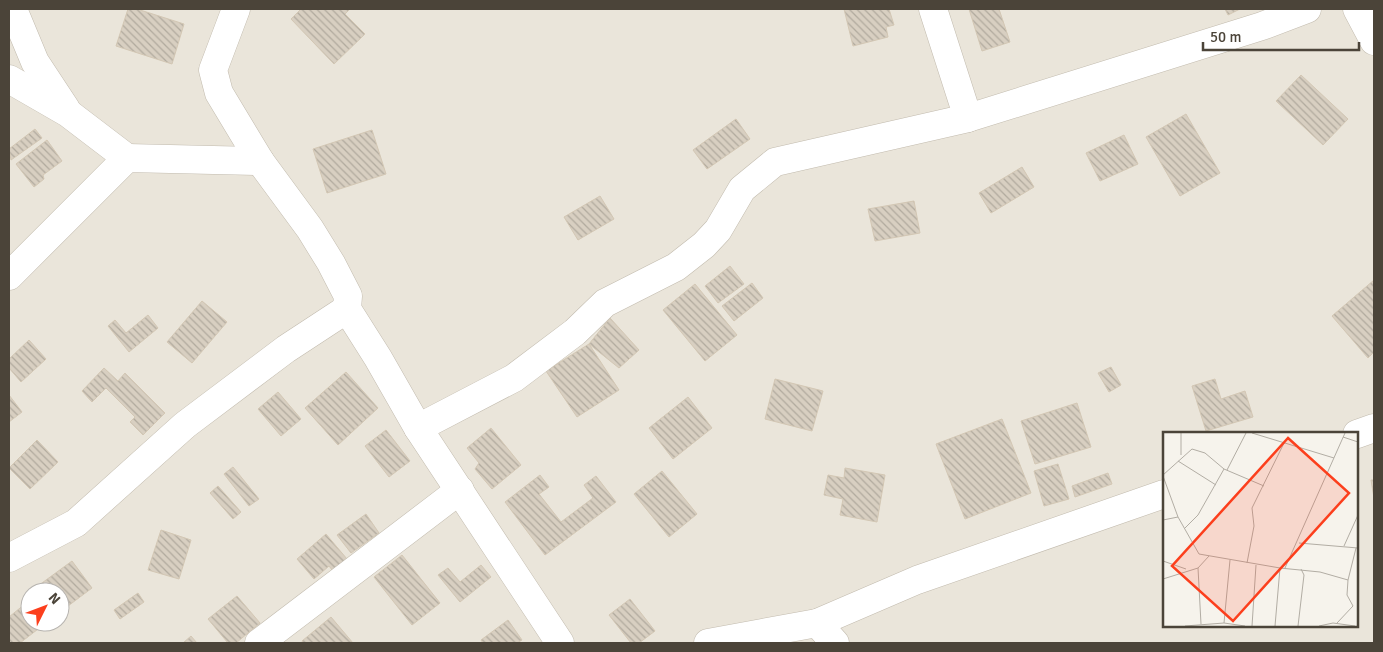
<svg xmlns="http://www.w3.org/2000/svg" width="1383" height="652" viewBox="0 0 1383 652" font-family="Signika,sans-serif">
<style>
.residential{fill:#eae5da;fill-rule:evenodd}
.building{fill:url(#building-back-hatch);stroke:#d3c7b4}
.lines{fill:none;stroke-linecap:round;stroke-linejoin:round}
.minor-casing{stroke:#c2bbae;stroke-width:29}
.minor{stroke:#fff;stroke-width:28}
.inset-road{fill:none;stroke:#b2ada4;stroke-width:1}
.view{fill:#fc3f1d;fill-opacity:0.15;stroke:#fc3f1d;stroke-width:2.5}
.inset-edge{fill:none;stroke:#4b4439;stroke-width:2.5}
</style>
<defs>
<pattern id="building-back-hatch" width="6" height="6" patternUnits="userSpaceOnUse" patternTransform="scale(1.25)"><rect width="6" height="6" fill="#d8cfc1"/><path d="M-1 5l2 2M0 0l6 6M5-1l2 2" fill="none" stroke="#b1aa9e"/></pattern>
</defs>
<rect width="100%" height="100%" fill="#f6f3ec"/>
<!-- residential -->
<path class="residential" d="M9,9H1374V643H9ZM1164,433H1357V626H1164ZM30,592H60V622H30Z"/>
<!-- building -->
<g class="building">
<path d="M128,9H137L184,24L172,64L116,46Z"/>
<path d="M301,9H350L345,14L365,34L334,64L291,19Z"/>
<path d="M844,9H889L894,25L886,27L888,37L853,46Z"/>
<path d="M969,9H999L1010,42L982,51Z"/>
<path d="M1225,9H1240L1228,15Z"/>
<path d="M1301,75L1348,119L1323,145L1276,101Z"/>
<path d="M1186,114L1220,173L1180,196L1146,137Z"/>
<path d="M736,119L750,139L707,169L693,150Z"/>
<path d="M35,129L42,138L11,160L9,149Z"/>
<path d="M372,130L386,174L327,193L313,149Z"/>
<path d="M1124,135L1138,164L1100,181L1086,153Z"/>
<path d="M47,140L62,161L43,175L44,179L34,187L16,164Z"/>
<path d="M1022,167L1034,187L991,213L979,193Z"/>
<path d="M600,196L614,219L578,240L564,217Z"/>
<path d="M914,201L920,233L875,241L868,209Z"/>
<path d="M730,266L744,284L718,303L705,286Z"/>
<path d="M1374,280V352L1368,358L1332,316Z"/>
<path d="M752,283L763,298L734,321L722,306Z"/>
<path d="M695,284L737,335L705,361L663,310Z"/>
<path d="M202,301L227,322L192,363L167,342Z"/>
<path d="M148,315L158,328L129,352L108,326L115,320L126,333Z"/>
<path d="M610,318L639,350L619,368L589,344Z"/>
<path d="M29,340L46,359L21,382L9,368V359Z"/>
<path d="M589,344L619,390L577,417L546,371Z"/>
<path d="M1111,367L1121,385L1109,392L1098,373Z"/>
<path d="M104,368L118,381L125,373L165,413L143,435L130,422L135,417L106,388L92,402L82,391Z"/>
<path d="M346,372L378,408L338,445L305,408Z"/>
<path d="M775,379L823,391L812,431L765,419Z"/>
<path d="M1215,379L1221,399L1245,391L1253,417L1206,431L1192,386Z"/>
<path d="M278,392L301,419L281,436L258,409Z"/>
<path d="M9,395L22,412L9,422Z"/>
<path d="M688,397L712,428L673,459L649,428Z"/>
<path d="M1077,403L1091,447L1035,464L1021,421Z"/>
<path d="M1002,419L1031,493L965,519L936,444Z"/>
<path d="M491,428L521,465L492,489L475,469L479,463L467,448Z"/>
<path d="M386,430L410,461L389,477L365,446Z"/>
<path d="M37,440L58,462L30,489L9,468Z"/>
<path d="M1058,464L1069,499L1044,506L1034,471Z"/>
<path d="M233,467L259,499L249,506L224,474Z"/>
<path d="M845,468L885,475L877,522L840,515L843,499L824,495L828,475L844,478Z"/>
<path d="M662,471L697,514L669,537L634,494Z"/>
<path d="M1108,473L1112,484L1075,497L1072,486Z"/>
<path d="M540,475L549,487L539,494L561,522L593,498L584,485L596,476L616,502L545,555L505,502Z"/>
<path d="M1371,480H1374V498Z"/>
<path d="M218,486L241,512L233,519L210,493Z"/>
<path d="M366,514L379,533L351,553L337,535Z"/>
<path d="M161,530L191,540L179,579L148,570Z"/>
<path d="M326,534L347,559L333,571L329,566L314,579L297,559Z"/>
<path d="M402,555L440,603L412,625L374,577Z"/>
<path d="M72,561L92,588L60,612V592L31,591Z"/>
<path d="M481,565L491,577L460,602L438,575L448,568L460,582Z"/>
<path d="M138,593L144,602L120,619L114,610Z"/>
<path d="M237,596L260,623L236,643H228L208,619Z"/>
<path d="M630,599L655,631L639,643H631L609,615Z"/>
<path d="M25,604L30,610V622H39L42,626L20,643H9V617Z"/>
<path d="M331,617L353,643H303L302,641Z"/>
<path d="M508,620L522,640L517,643H483L481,640Z"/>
<path d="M191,636L197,643H183Z"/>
</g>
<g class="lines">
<!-- minor casing -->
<g class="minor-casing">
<g id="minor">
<path d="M13,9L35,62L66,109"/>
<path d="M236,9L213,70L219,93L260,161L310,229L331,263L348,296L347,309L378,358L418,428L560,643"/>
<path d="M933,9L968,118"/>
<path d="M1357,9L1374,41"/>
<path d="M9,79L68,113L127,158"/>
<path d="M9,276L127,158L260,161"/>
<path d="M418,428L514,378L575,332L605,303L676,267L704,245L718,230L742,189L775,162L968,118L1262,26L1307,9"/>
<path d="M1357,434L1374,428"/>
<path d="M9,558L76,523L185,425L286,349L347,309"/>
<path d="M817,623L835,643"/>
<path d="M259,643L460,490"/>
<path d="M708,643L817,623L917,580L1164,494"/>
</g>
</g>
<!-- minor -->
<use href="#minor" class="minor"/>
</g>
<!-- overview -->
<g transform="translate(1163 432)">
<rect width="195" height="195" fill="#f6f3ec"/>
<path class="inset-road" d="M18,1V23M89,1L171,26M180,5L195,10M15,29L53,53M64,38L83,1M0,43L29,17L42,21L61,37L101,54M0,44L15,85L36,122L117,136L157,140L185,148L193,116M0,88L15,85M21,97L35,83L61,37M136,111L195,116M181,114L195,83M0,129L23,137M84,131L91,94L89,76L122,9M122,136L182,1M0,147L35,136M61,191L67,128M174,191L190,174L184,163L185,148M38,192L35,136L46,124M22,194L61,191L82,194M89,194L93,133M112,194L117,136M135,194L141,143L138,137M156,194L170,191L192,194"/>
<path class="view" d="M125,6L186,61L70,189L9,134Z"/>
<rect width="195" height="195" class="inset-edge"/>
</g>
<!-- border -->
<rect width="1383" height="652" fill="none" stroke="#4b4439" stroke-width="20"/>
<!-- north arrow -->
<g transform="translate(45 607) rotate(48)"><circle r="24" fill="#ffffff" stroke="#b7b4b0"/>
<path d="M0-4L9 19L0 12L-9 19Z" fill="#fc3f1d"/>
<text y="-8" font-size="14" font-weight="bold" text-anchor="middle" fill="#4b4439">N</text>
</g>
<!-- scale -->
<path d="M1203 42v8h156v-8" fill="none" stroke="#4b4439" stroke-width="2.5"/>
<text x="1210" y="42" font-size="15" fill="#4b4439" stroke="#ffffff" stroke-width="4" paint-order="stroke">50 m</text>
</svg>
